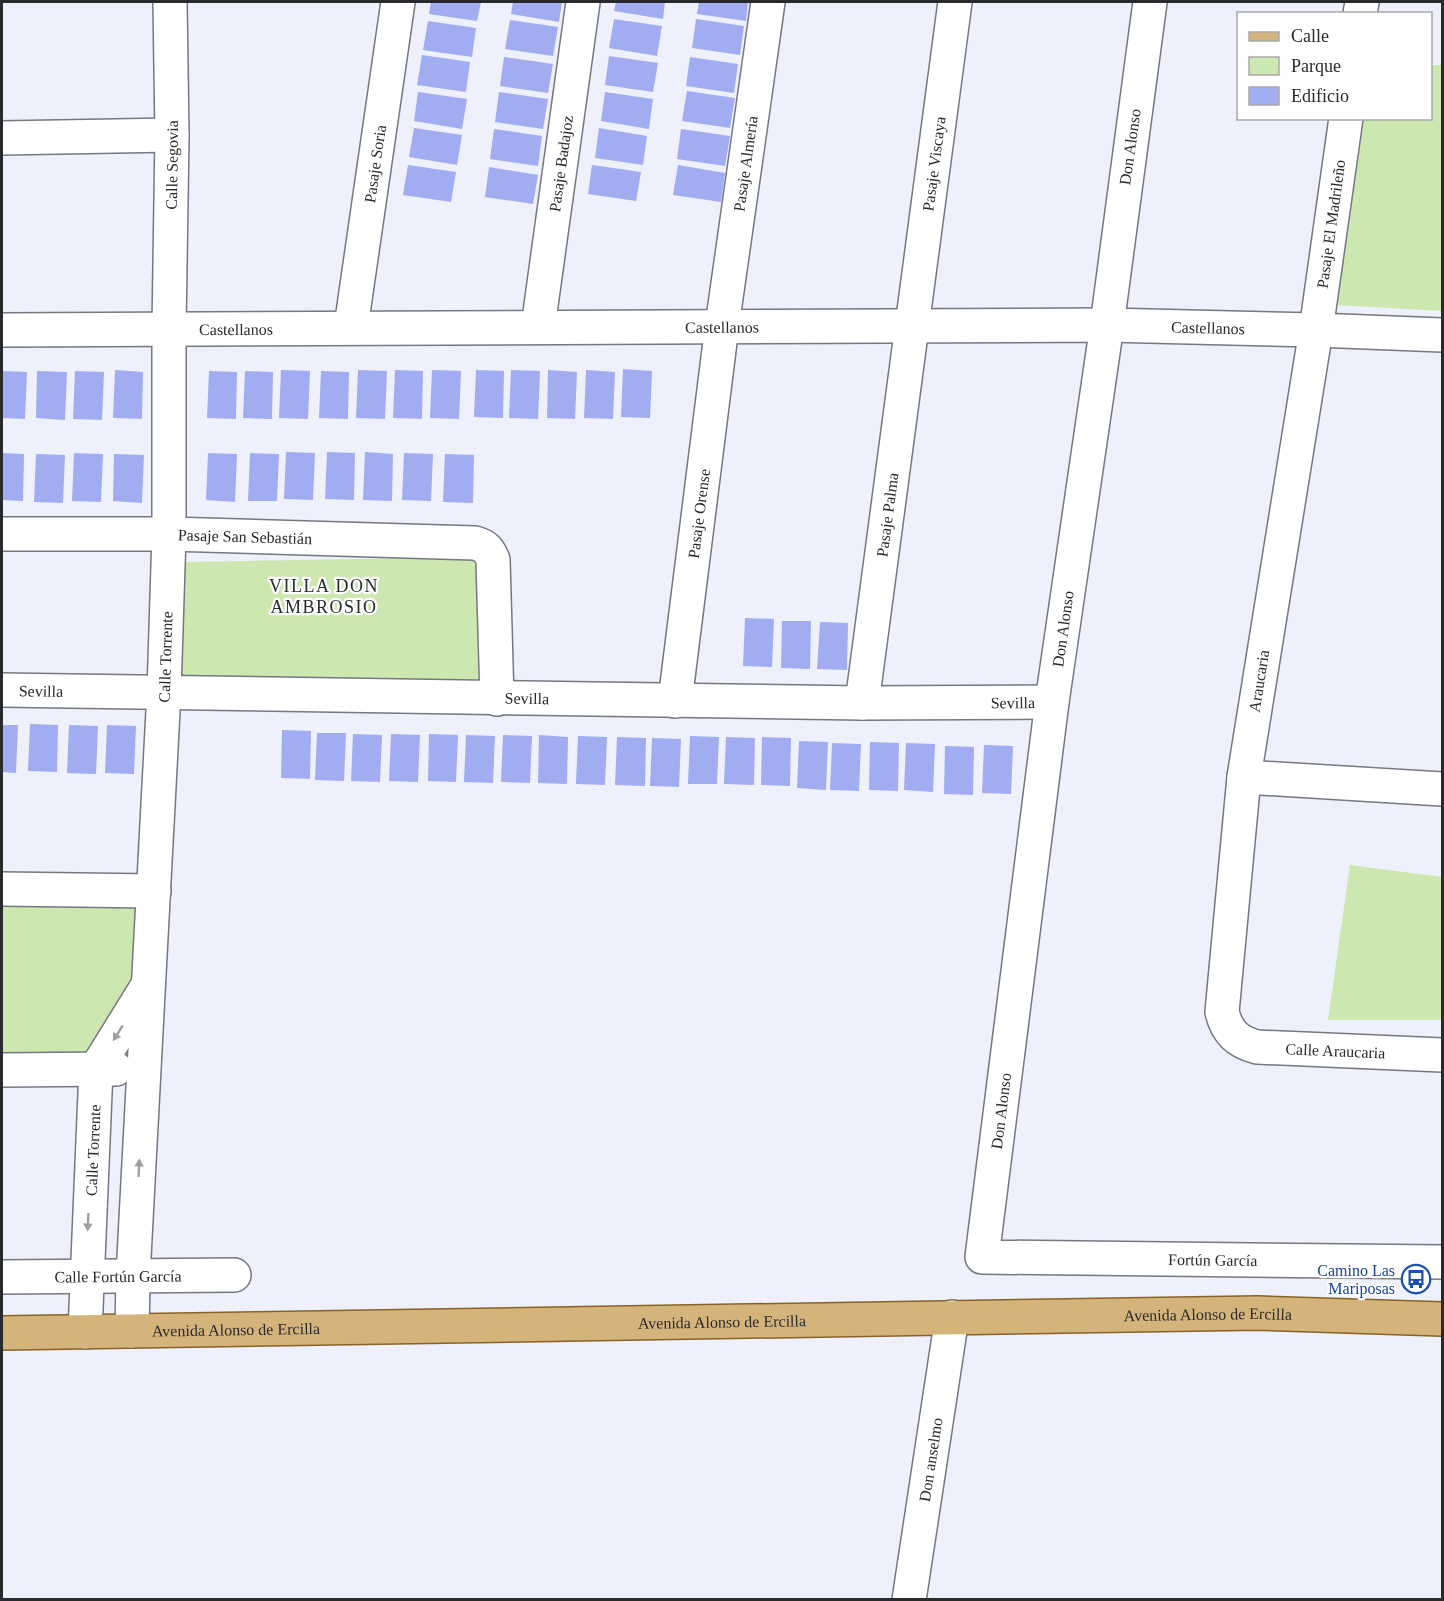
<svg xmlns="http://www.w3.org/2000/svg" width="1444" height="1601" viewBox="0 0 1444 1601" font-family="Georgia,serif">
<style>
.green{fill:#cde7b0}
.building{fill:#a2acf0}
.lines{fill:none;stroke-linecap:round;stroke-linejoin:round}
.minor-casing{stroke:#757781;stroke-width:36}
.major-casing{stroke:#876328;stroke-width:36}
.minor{stroke:#fff;stroke-width:33}
.major{stroke:#d5b47c;stroke-width:33}
.oneway{fill:#9f9fa1}
.labels{text-anchor:middle;dominant-baseline:central;stroke-width:4.5;stroke-linejoin:round;paint-order:stroke}
.street-label{font-size:16px;fill:#292a2e;stroke:#fefefe}
.transit-label{font-size:16px;fill:#164399;stroke:#fefefe;text-anchor:end}
.neighbourhood-label{font-size:18px;letter-spacing:1.5px;fill:#292a2e;stroke:#fefefe}
</style>
<rect width="100%" height="100%" fill="#eef0fb"/>
<!-- green -->
<g class="green">
<path d="M1431,65H1442V311L1336,305L1364,119L1430,118Z"/>
<path d="M479,557L489,685L180,682L182,562Z"/>
<path d="M1350,865L1442,877V1020H1328Z"/>
<path d="M2,894L140,896L135,981L85,1061H2Z"/>
</g>
<!-- building -->
<g class="building">
<path d="M431,2H481L477,21L429,14Z"/>
<path d="M513,2H562L559,22L511,14Z"/>
<path d="M616,2H665L663,19L614,11Z"/>
<path d="M699,2H748L746,21L697,14Z"/>
<path d="M614,19L662,26L657,56L609,48Z"/>
<path d="M696,19L744,26L740,55L692,48Z"/>
<path d="M510,20L558,27L553,56L505,49Z"/>
<path d="M428,21L476,28L472,57L423,50Z"/>
<path d="M422,55L470,62L466,92L417,85Z"/>
<path d="M609,56L658,63L653,92L605,85Z"/>
<path d="M504,57L553,64L548,93L500,86Z"/>
<path d="M690,57L738,64L734,93L686,86Z"/>
<path d="M687,91L735,98L730,128L682,121Z"/>
<path d="M418,92L467,99L462,129L414,121Z"/>
<path d="M499,92L548,99L543,129L495,122Z"/>
<path d="M605,92L653,99L649,129L601,121Z"/>
<path d="M414,128L462,135L457,165L409,157Z"/>
<path d="M599,128L647,136L643,165L595,158Z"/>
<path d="M494,129L542,136L538,166L490,159Z"/>
<path d="M681,129L730,136L725,166L677,159Z"/>
<path d="M408,165L456,172L451,202L403,195Z"/>
<path d="M592,165L641,172L636,201L588,194Z"/>
<path d="M678,165L725,173L721,202L673,195Z"/>
<path d="M489,167L538,175L533,204L485,197Z"/>
<path d="M623,369L652,371L650,418L621,417Z"/>
<path d="M115,370L143,372L142,419L113,418Z"/>
<path d="M281,370L310,371L308,419L279,418Z"/>
<path d="M358,370L387,371L385,419L356,418Z"/>
<path d="M395,370L423,371L422,419L393,418Z"/>
<path d="M432,370L461,371L459,419L430,418Z"/>
<path d="M476,370L504,371L503,418L474,417Z"/>
<path d="M511,370L540,371L538,419L509,418Z"/>
<path d="M548,370L577,372L575,419L547,418Z"/>
<path d="M586,370L615,372L613,419L584,418Z"/>
<path d="M2,371L27,372L25,419L2,418Z"/>
<path d="M37,371L67,372L65,420L36,418Z"/>
<path d="M75,371L104,372L102,420L73,419Z"/>
<path d="M209,371L237,372L236,419L207,418Z"/>
<path d="M245,371L273,372L272,419L243,418Z"/>
<path d="M321,371L349,372L348,419L319,418Z"/>
<path d="M286,452L315,453L313,500L284,499Z"/>
<path d="M327,452L355,453L354,500L325,499Z"/>
<path d="M365,452L393,454L392,501L363,500Z"/>
<path d="M2,453L24,454L23,501L2,500Z"/>
<path d="M74,453L103,454L101,502L72,501Z"/>
<path d="M208,453L237,454L235,502L206,500Z"/>
<path d="M250,453L279,454L277,501H248Z"/>
<path d="M404,453L433,454L431,501L402,500Z"/>
<path d="M36,454L65,455L63,503L34,502Z"/>
<path d="M114,454L144,455L142,503L113,501Z"/>
<path d="M445,454L474,455L473,503L443,502Z"/>
<path d="M745,618L774,619L772,667L743,666Z"/>
<path d="M782,621H811L810,669L781,668Z"/>
<path d="M820,622L848,623L847,670L817,669Z"/>
<path d="M30,724L58,725L57,772L28,771Z"/>
<path d="M2,725H18L16,773L2,772Z"/>
<path d="M69,725L98,726L96,774L67,773Z"/>
<path d="M107,725L136,726L134,774L105,773Z"/>
<path d="M282,730L311,731L310,779L281,778Z"/>
<path d="M317,733H346L344,781L315,780Z"/>
<path d="M353,734L382,735L380,782L351,781Z"/>
<path d="M391,734L420,735L418,782L389,781Z"/>
<path d="M429,734L458,735L456,782L428,781Z"/>
<path d="M466,735L495,736L493,783L464,782Z"/>
<path d="M503,735L532,736L530,783L501,782Z"/>
<path d="M539,735L568,737L567,784L538,783Z"/>
<path d="M578,736L607,737L605,785L576,784Z"/>
<path d="M690,736L719,737L717,784H688Z"/>
<path d="M617,737L646,738L645,786L615,785Z"/>
<path d="M726,737L755,738L754,785L724,784Z"/>
<path d="M762,737L791,738L790,786L761,785Z"/>
<path d="M652,738L681,739L679,787L650,786Z"/>
<path d="M799,741L828,742L826,790L797,788Z"/>
<path d="M870,742L899,743L898,791L869,790Z"/>
<path d="M832,743L861,744L859,791L830,790Z"/>
<path d="M906,743L935,744L933,792L904,790Z"/>
<path d="M984,745L1013,746L1011,794L982,793Z"/>
<path d="M945,746L974,747L973,795L944,794Z"/>
</g>
<g class="lines">
<!-- minor casing -->
<g class="minor-casing">
<g id="minor">
<path id="s1" d="M1150,2L1107,325L1052,702L982,1257L1442,1262"/>
<path d="M1360,14L1362,2"/>
<path id="s2" d="M1346,118L1316,330L1244,777L1222,1012C1227,1032 1237,1042 1257,1047L1442,1055"/>
<path d="M2,138L172,135"/>
<path id="s3" d="M351,327L398,2"/>
<path id="s4" d="M538,327L583,2"/>
<path id="s5" d="M2,330L1107,325L1316,330L1442,335"/>
<path id="s6" d="M2,534H169L475,543C486,546 489,550 493,560L497,699"/>
<path id="s7" d="M2,690L862,703L1052,702"/>
<path id="s8" d="M675,701L722,326L768,2"/>
<path id="s9" d="M862,703L955,2"/>
<path d="M1244,777L1442,789"/>
<path d="M2,889L154,891"/>
<path d="M2,1070L116,1069"/>
<path id="s10" d="M2,1277L234,1275"/>
<path id="s11" d="M132,1331L133,1276L164,692L169,534V329L172,135L170,2"/>
<path id="s12" d="M85,1332L96,1069L148,985"/>
<path id="s13" d="M909,1600L952,1317"/>
</g>
</g>
<!-- major casing -->
<g class="major-casing">
<g id="major">
<path id="s14" d="M2,1333L1258,1313L1442,1319"/>
</g>
</g>
<!-- minor -->
<use href="#minor" class="minor"/>
<!-- major -->
<use href="#major" class="major"/>
</g>
<!-- one-way arrows -->
<defs><path id="oneway-solid" d="M-6-.8H1V-3.2L6.5 0L1 3.2V.8H-6Z" transform="scale(1.5)"/></defs>
<g class="oneway">
<use href="#oneway-solid" transform="translate(118 1033) rotate(122)"/>
<use href="#oneway-solid" transform="translate(139 1168) rotate(-87)"/>
<use href="#oneway-solid" transform="translate(88 1222) rotate(93)"/>
</g>
<!-- icons -->
<defs>
<g id="bus-ring" transform="scale(1.5)"><circle r="9.5" fill="#fefefe" stroke="#1a4fb4" stroke-width="1.5"/><path d="M-5-6H5V4H4V6H2V4H-2V6H-4V4H-5ZM-3.5-4V0h7V-4ZM-3.5 1.2v1.5H-2V1.2ZM2 1.2v1.5H3.5V1.2Z" fill="#1a4fb4"/></g>
</defs>
<g fill-rule="evenodd">
<use href="#bus-ring" x="1416" y="1279"/>
</g>
<g class="labels">
<!-- street labels -->
<g class="street-label">
<text transform="translate(1130 147) rotate(-82)">Don Alonso</text>
<text stroke="none"><textPath href="#s3" startOffset="165">Pasaje Soria</textPath></text>
<text stroke="none"><textPath href="#s4" startOffset="165">Pasaje Badajoz</textPath></text>
<text stroke="none"><textPath href="#s8" startOffset="542">Pasaje Almería</textPath></text>
<text stroke="none"><textPath href="#s9" startOffset="544">Pasaje Viscaya</textPath></text>
<text stroke="none"><textPath href="#s11" startOffset="1167">Calle Segovia</textPath></text>
<text transform="translate(1331 224) rotate(-82)">Pasaje El Madrileño</text>
<text stroke="none"><textPath href="#s5" startOffset="720">Castellanos</textPath></text>
<text stroke="none"><textPath href="#s5" startOffset="1206">Castellanos</textPath></text>
<text stroke="none"><textPath href="#s5" startOffset="234">Castellanos</textPath></text>
<text stroke="none"><textPath href="#s8" startOffset="189">Pasaje Orense</textPath></text>
<text stroke="none"><textPath href="#s9" startOffset="190">Pasaje Palma</textPath></text>
<text stroke="none"><textPath href="#s6" startOffset="243">Pasaje San Sebastián</textPath></text>
<text transform="translate(1063 629) rotate(-82)">Don Alonso</text>
<text stroke="none"><textPath href="#s11" startOffset="675">Calle Torrente</textPath></text>
<text transform="translate(1259 681) rotate(-81)">Araucaria</text>
<text stroke="none"><textPath href="#s7" startOffset="39">Sevilla</textPath></text>
<text stroke="none"><textPath href="#s7" startOffset="525">Sevilla</textPath></text>
<text stroke="none"><textPath href="#s7" startOffset="1011">Sevilla</textPath></text>
<text stroke="none"><textPath href="#s2" startOffset="1034">Calle Araucaria</textPath></text>
<text transform="translate(1001 1111) rotate(-83)">Don Alonso</text>
<text stroke="none"><textPath href="#s12" startOffset="182">Calle Torrente</textPath></text>
<text stroke="none"><textPath href="#s1" startOffset="1497">Fortún García</textPath></text>
<text stroke="none"><textPath href="#s10" startOffset="116">Calle Fortún García</textPath></text>
<text stroke="none"><textPath href="#s14" startOffset="1206">Avenida Alonso de Ercilla</textPath></text>
<text stroke="none"><textPath href="#s14" startOffset="720">Avenida Alonso de Ercilla</textPath></text>
<text stroke="none"><textPath href="#s14" startOffset="234">Avenida Alonso de Ercilla</textPath></text>
<text stroke="none"><textPath href="#s13" startOffset="142">Don anselmo</textPath></text>
</g>
<!-- transit labels -->
<g class="transit-label">
<text x="1395" y="1270">Camino Las<tspan x="1395" dy="18">Mariposas</tspan></text>
</g>
<!-- neighbourhood labels -->
<g class="neighbourhood-label">
<text x="324" y="586">VILLA DON<tspan x="324" dy="21">AMBROSIO</tspan></text>
</g>
</g>
<!-- border -->
<rect width="1444" height="1601" fill="none" stroke="#292a2e" stroke-width="6"/>
<!-- legend -->
<rect x="1237" y="12" width="195" height="108" fill="#fefefe" stroke="#a9a9ab" stroke-width="1.5"/>
<rect x="1249" y="32" width="30" height="9" fill="#d5b47c" stroke="#a9a9ab" stroke-width="1.5"/>
<text x="1291" y="42" font-size="18" fill="#292a2e">Calle</text>
<rect x="1249" y="57" width="30" height="18" fill="#cde7b0" stroke="#a9a9ab" stroke-width="1.5"/>
<text x="1291" y="72" font-size="18" fill="#292a2e">Parque</text>
<rect x="1249" y="87" width="30" height="18" fill="#a2acf0" stroke="#a9a9ab" stroke-width="1.5"/>
<text x="1291" y="102" font-size="18" fill="#292a2e">Edificio</text>
</svg>
